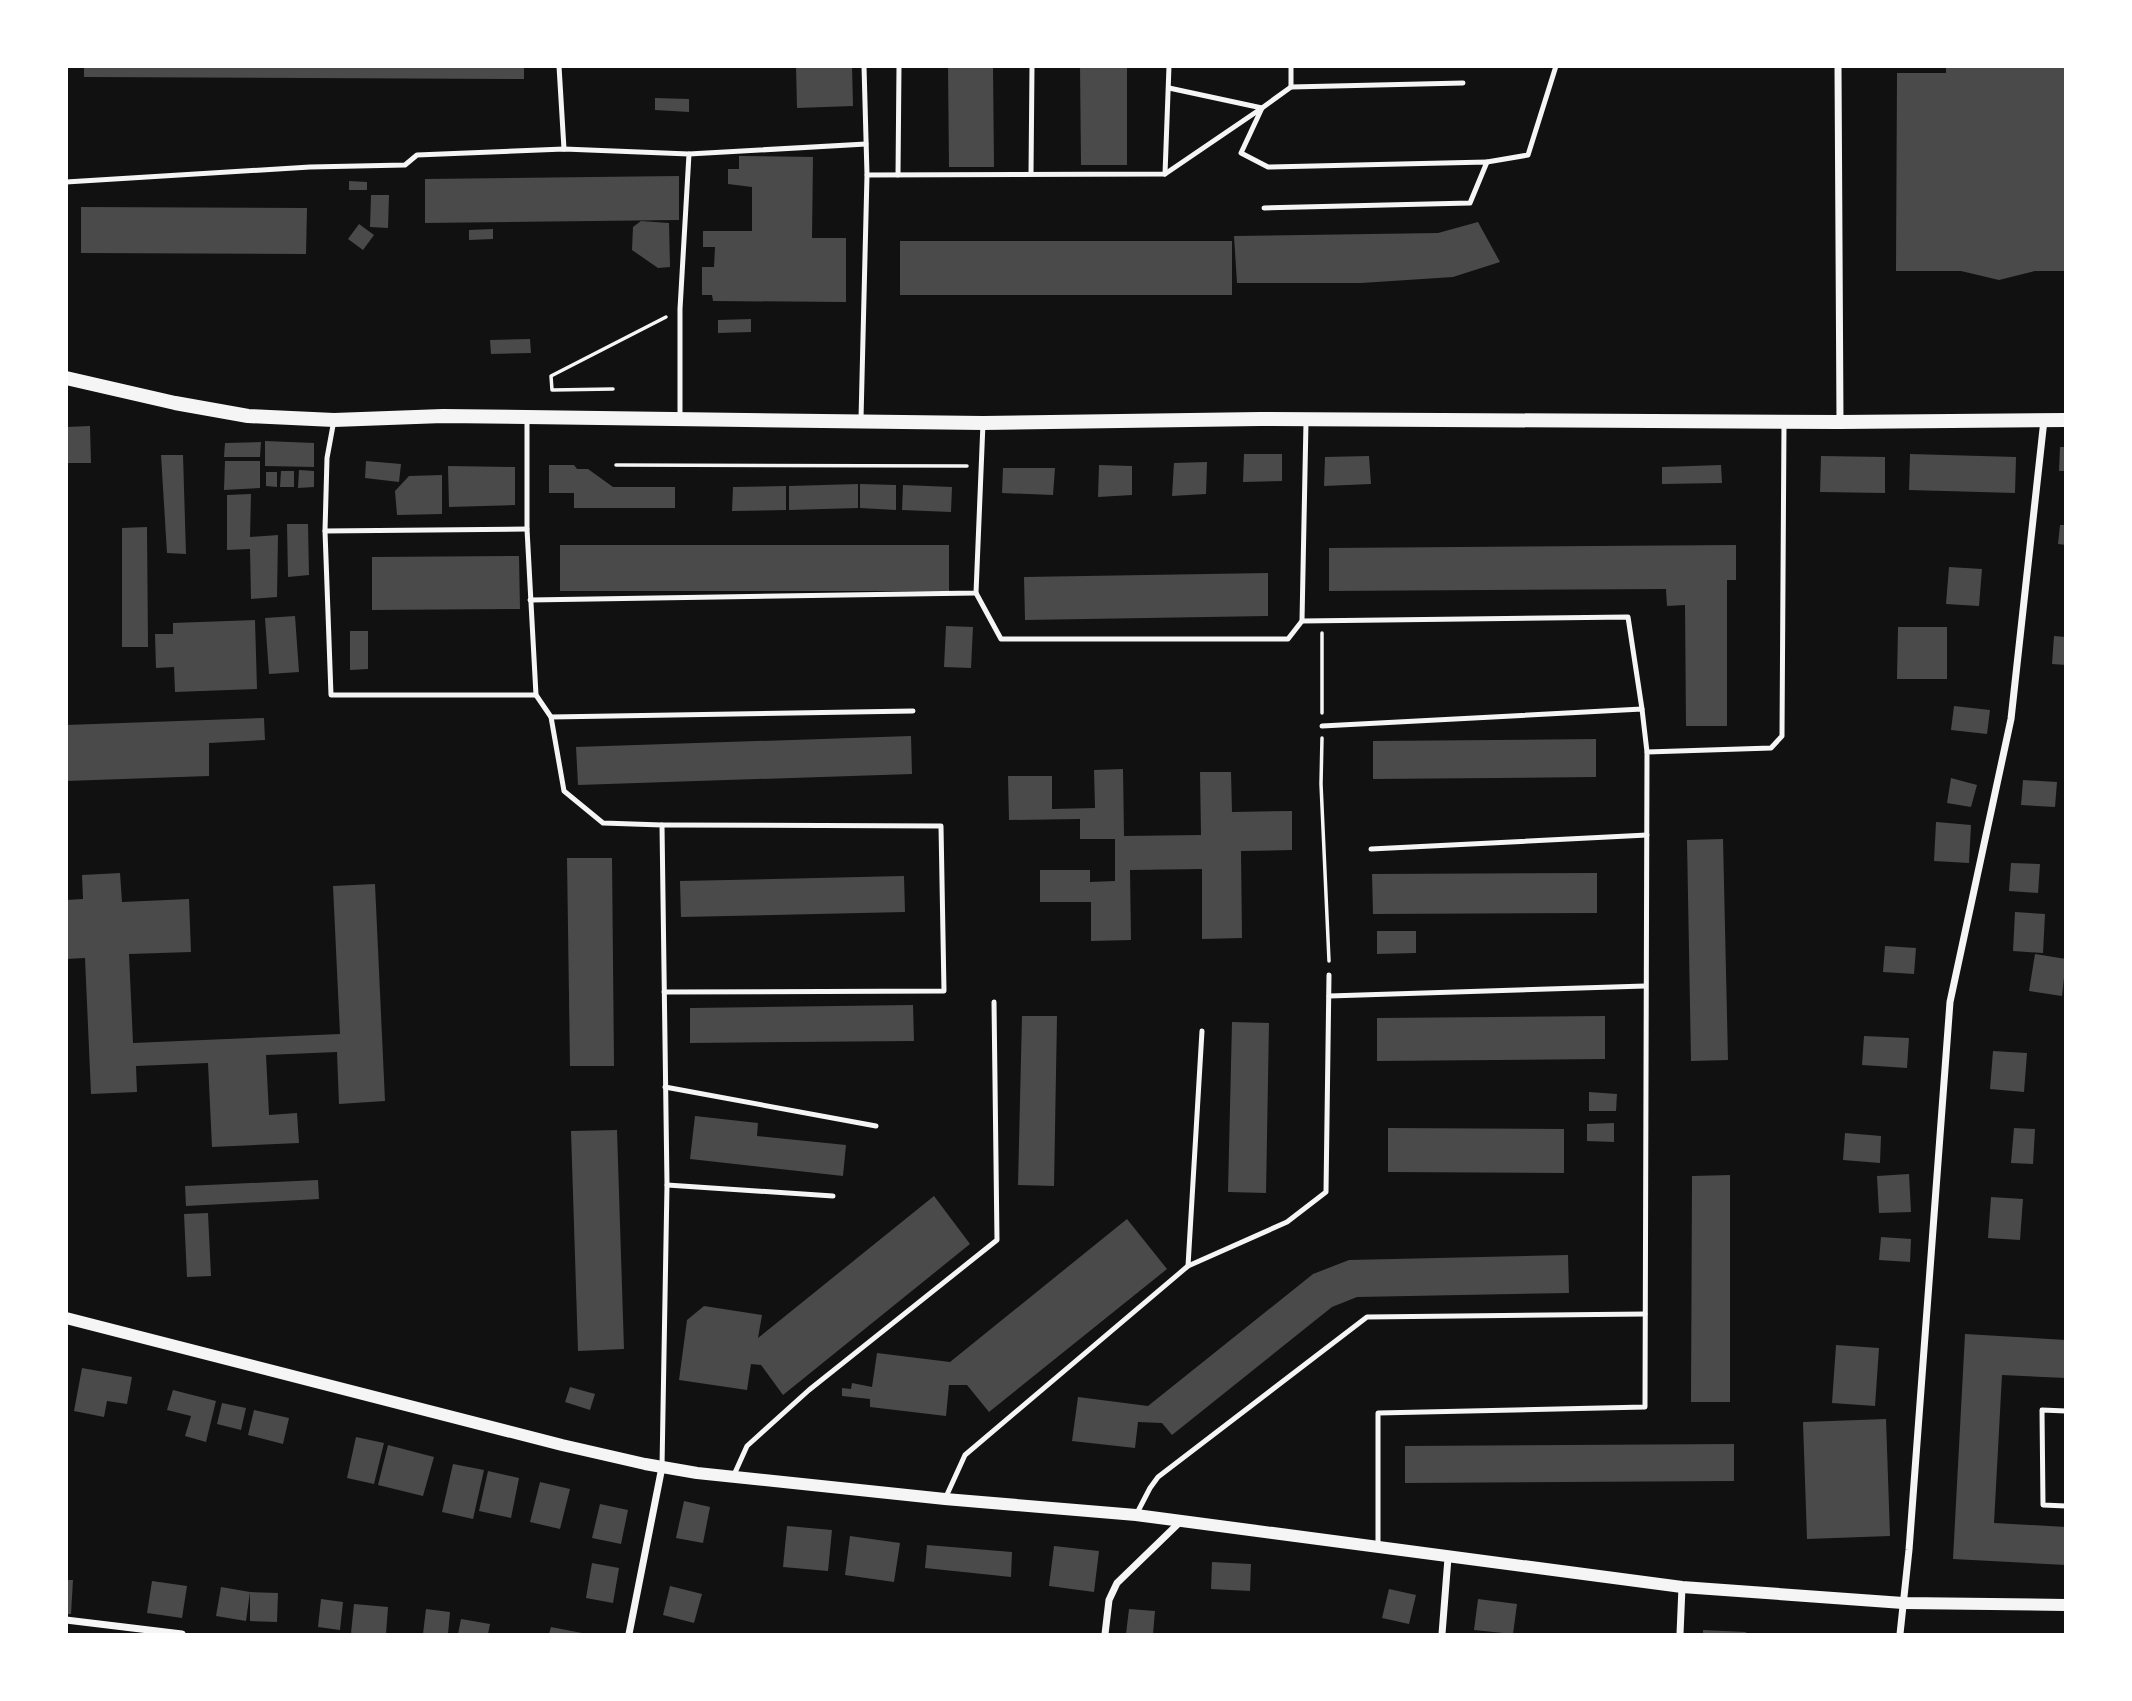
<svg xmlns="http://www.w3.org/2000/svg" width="2132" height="1701" viewBox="0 0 2132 1701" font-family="'PT Sans',sans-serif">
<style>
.building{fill:#4a4a4a}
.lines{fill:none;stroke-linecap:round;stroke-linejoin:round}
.path{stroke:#f5f5f5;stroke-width:3.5}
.service{stroke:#f5f5f5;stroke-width:5}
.minor{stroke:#f5f5f5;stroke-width:7}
.tertiary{stroke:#f5f5f5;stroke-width:12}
.secondary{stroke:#f5f5f5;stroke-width:14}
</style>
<rect width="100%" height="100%" fill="#111"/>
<!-- building -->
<g class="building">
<path d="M84,66H524V79L84,77Z"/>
<path d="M796,66H852L853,106L797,108Z"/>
<path d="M948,66H993L994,167H949Z"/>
<path d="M1080,66H1127V165H1081Z"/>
<path d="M1946,66H2066V271H2035L1999,280L1961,271H1896L1897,73H1946Z"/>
<path d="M655,98L689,99V112L655,110Z"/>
<path d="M739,156L813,157L812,238H846V302L713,301L712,295H702V267H714L715,247H703V231H752V187L728,184V169H739Z"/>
<path d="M679,176V220L425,223V179Z"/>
<path d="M349,181L367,182V190H349Z"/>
<path d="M371,195H389L388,228L370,227Z"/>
<path d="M81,207L307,208L306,254L81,253Z"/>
<path d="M641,221L669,223L670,267L658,268L632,250L633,227Z"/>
<path d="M1478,222L1500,262L1453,277L1361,283H1237L1234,236L1438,233Z"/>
<path d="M359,224L374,235L363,250L348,239Z"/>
<path d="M493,229V239L469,240V230Z"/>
<rect x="900" y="241" width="332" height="54"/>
<path d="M751,319V332L718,333V320Z"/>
<path d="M530,339L531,353L491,354L490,340Z"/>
<path d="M90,426L91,463H66V427Z"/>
<path d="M265,441L314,443V467L265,466Z"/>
<path d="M261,442L260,457H224L225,443Z"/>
<path d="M2060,447H2066V471H2059Z"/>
<path d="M1244,454H1282V481L1243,482Z"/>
<path d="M1910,454L2016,457L2015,493L1909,490Z"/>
<path d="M161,455H183L186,554L167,553Z"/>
<path d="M1369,456L1371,484L1324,486L1325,457Z"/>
<path d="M1821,456L1885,457V493L1820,492Z"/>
<path d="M225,461H260V488L224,490Z"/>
<path d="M366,461L401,464L399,482L365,478Z"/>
<path d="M1207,462L1206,494L1172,496L1174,463Z"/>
<path d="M549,465H574L577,469H588L613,487H675V508H574V493H549Z"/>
<path d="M1099,465L1132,466V495L1098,497Z"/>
<path d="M1721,465L1722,483L1662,484V467Z"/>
<path d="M448,466L515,467V505L449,507Z"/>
<path d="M1003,468H1055L1053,495L1002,493Z"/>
<path d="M299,470L314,471V487L298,488Z"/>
<path d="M281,471H294V487H280Z"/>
<path d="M266,472H277V487L266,486Z"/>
<path d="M442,475V514L397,515L395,491L409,476Z"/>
<path d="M858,484V508L789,510V486Z"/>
<path d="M860,484L896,485V510L860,508Z"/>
<path d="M903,485L952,487L951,512L902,510Z"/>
<path d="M786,486V510L732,511L733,487Z"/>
<path d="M251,494L250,537L278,535L277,597L251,599L250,549L227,550V495Z"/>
<path d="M287,524H308L309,575L288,577Z"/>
<path d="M2060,525H2066V545L2058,544Z"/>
<path d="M147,527L148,647H122V528Z"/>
<rect x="560" y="545" width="389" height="46"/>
<path d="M1736,545V580H1727V726H1686L1685,605L1667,606L1666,589L1329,591V548Z"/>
<path d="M519,556L520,609L372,610V557Z"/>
<path d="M1949,567L1982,569L1979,606L1946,604Z"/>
<path d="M1268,573V616L1025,620L1024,577Z"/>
<path d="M295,616L299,672L269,674L265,618Z"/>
<path d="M255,620L257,689L175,692L174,667L156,668L155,634H173V623Z"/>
<path d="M946,626L973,627L971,668L944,667Z"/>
<path d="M1898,627H1947V679H1897Z"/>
<path d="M350,631H368V669L350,670Z"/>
<path d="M2054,636L2066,637V665L2052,664Z"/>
<path d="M1954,706L1990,710L1987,734L1951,730Z"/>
<path d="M264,718L265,740L209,743V776L66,781V725Z"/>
<path d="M911,736L912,774L578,785L576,747Z"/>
<path d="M1596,739V777L1373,779V741Z"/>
<path d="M1123,769L1124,836L1201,835L1200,772H1231L1232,812L1292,811V850L1241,851L1242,938L1202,939V869L1130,870L1131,940L1091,941V902H1040V870H1090V882L1115,881V839H1080V819L1009,820L1008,776H1052V809L1095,808L1094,770Z"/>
<path d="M1951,778L1977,785L1971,807L1947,803Z"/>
<path d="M2023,780L2057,782L2055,807L2021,805Z"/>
<path d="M1936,822L1971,825L1969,863L1934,861Z"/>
<path d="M1723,839L1728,1060L1691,1061L1687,840Z"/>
<path d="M567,858H612L614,1066H570Z"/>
<path d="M2011,863L2040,864L2038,893L2009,891Z"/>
<path d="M120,873L122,902L189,899L191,952L129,954L133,1043L340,1034L333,886L375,884L385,1101L339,1104L337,1052L266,1055L269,1115L297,1113L299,1143L212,1147L208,1063L136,1066L137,1092L91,1094L85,958L66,959V900L83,899L82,875Z"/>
<path d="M1597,873V913L1373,914L1372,874Z"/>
<path d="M904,876L905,912L681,917L680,881Z"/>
<path d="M2015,912L2045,914L2043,953L2013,951Z"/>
<path d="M1377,931H1416V953L1377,954Z"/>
<path d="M1885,946L1916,948L1914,974L1883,972Z"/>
<path d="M2035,954L2066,959L2062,996L2029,991Z"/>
<path d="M913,1005L914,1041L690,1043V1008Z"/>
<path d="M1022,1016H1057L1054,1186L1018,1185Z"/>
<path d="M1605,1016V1059L1377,1061V1018Z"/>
<path d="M1232,1022L1269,1023L1266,1193L1228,1192Z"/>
<path d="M1864,1036L1909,1038L1907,1068L1862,1065Z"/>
<path d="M1993,1051L2027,1053L2024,1092L1990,1089Z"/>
<path d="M1589,1092L1617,1094L1616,1111H1589Z"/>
<path d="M695,1116L758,1123L757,1136L846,1145L843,1176L690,1159Z"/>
<path d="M1614,1123V1142L1587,1141V1124Z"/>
<path d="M1388,1128L1564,1129V1173L1388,1172Z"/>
<path d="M2014,1128L2035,1129L2033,1164L2011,1163Z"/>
<path d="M617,1130L624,1349L578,1351L571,1131Z"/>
<path d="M1845,1133L1881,1136L1880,1163L1843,1160Z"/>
<path d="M1909,1174L1911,1212L1879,1213L1877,1176Z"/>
<path d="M1730,1175V1402H1691L1692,1176Z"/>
<path d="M318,1180L319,1199L186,1206L185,1186Z"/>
<path d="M934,1196L970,1244L783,1395L761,1365L751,1364L747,1390L679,1380L687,1320L704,1306L762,1315L758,1338Z"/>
<path d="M1991,1197L2023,1199L2020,1240L1988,1238Z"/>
<path d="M208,1213L211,1276L187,1277L184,1214Z"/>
<path d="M1127,1219L1167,1269L989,1412L967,1385H949L946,1416L870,1407V1399L842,1396V1388L851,1389L852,1383L872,1387L877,1353L950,1362Z"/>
<path d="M1881,1237L1911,1239L1910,1262L1879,1260Z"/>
<path d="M1568,1255L1569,1293L1357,1297L1332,1307L1172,1435L1162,1423L1138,1422L1135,1448L1072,1441L1078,1397L1148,1406L1313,1274L1349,1260Z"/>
<path d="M1965,1334L2066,1340V1378L2002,1375L1994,1523L2066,1527V1565L1953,1559Z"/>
<path d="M1836,1345L1879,1348L1875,1406L1832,1403Z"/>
<path d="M82,1368L132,1377L127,1404L107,1401L104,1417L74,1411Z"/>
<path d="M570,1387L595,1394L590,1410L565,1402Z"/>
<path d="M173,1390L216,1401L206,1442L185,1436L191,1416L167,1410Z"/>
<path d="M222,1403L246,1408L241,1430L217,1424Z"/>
<path d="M254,1410L289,1418L283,1444L248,1435Z"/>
<path d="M1886,1419L1890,1536L1807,1539L1803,1422Z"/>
<path d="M356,1437L384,1443L374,1484L347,1478Z"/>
<path d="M1734,1444V1481L1405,1483V1446Z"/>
<path d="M388,1445L434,1457L423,1496L378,1485Z"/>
<path d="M453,1464L484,1470L473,1519L442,1512Z"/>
<path d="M488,1471L519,1478L511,1518L479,1511Z"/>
<path d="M540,1482L570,1489L560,1529L530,1522Z"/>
<path d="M684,1501L710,1507L703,1543L676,1538Z"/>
<path d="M600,1504L628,1510L621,1544L592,1538Z"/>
<path d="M787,1526L832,1530L828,1571L783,1567Z"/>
<path d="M850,1536L900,1543L894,1582L845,1575Z"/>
<path d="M927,1545L1012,1552L1011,1577L925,1568Z"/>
<path d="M1054,1546L1099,1551L1094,1592L1049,1586Z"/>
<path d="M1212,1562L1251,1564L1250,1591L1211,1589Z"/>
<path d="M592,1563L619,1568L613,1603L586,1598Z"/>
<path d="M66,1580H73L71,1614H66Z"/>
<path d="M152,1581L187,1586L182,1618L147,1613Z"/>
<path d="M670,1586L702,1594L694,1623L663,1615Z"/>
<path d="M221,1587L250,1592L246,1621L216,1616Z"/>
<path d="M1389,1589L1416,1595L1409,1624L1382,1618Z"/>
<path d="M250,1592L278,1593L277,1622L250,1621Z"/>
<path d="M321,1599L343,1602L340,1630L318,1627Z"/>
<path d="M1478,1599L1517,1604L1513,1634L1474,1630Z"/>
<path d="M354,1604L388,1607L386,1634L351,1633Z"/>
<path d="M426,1609L450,1612L448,1634H423Z"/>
<path d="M1129,1609L1155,1611L1153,1634H1126Z"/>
<path d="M461,1619L490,1624L488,1634H458Z"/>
<path d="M551,1627L582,1633V1634H549Z"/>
<path d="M1703,1630L1746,1632V1634H1703Z"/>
</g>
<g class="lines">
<!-- path -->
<g class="path">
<path d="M613,389L552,390L551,376L666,317"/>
<path d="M616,465L967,466"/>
<path d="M1322,633V713"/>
<path d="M1322,738L1321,784L1329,961"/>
</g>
<!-- service -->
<g class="service">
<path d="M559,66L564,149"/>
<path d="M1291,87V66"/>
<path d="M1169,88L1262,108L1291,87L1463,83"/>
<path d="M689,154L866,144"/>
<path d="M1487,162L1528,155L1556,66"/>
<path d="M1031,174L1032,66"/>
<path d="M1165,174L1262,108L1241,153L1268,167L1487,162L1470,203L1264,208"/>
<path d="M867,175L1165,174L1169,66"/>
<path d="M898,175L899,66"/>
<path d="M66,182L310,167L405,165L417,155L564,149L689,154L680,309V419"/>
<path d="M527,419V529L536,695L551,717L564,791L603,823L662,825L667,1185L662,1467"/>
<path d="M861,419L867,175L864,66"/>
<path d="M334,420L327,458L325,531L527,529"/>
<path d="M1306,422L1302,621L1628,617L1642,709"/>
<path d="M325,531L331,695H536"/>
<path d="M976,593L1001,639H1288L1302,621"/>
<path d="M530,600L976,593L983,423"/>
<path d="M551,717L913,711"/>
<path d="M1322,726L1642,709L1647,752"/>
<path d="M662,825L941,826L944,991L664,992"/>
<path d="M1371,849L1647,835"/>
<path d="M1329,996L1645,986"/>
<path d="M665,1087L876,1126"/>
<path d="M667,1185L833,1196"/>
<path d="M1188,1266L1287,1222L1326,1192L1329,975"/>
<path d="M2066,1411L2042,1410L2043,1505L2066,1506"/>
<path d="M733,1477L747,1446L809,1390L997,1240L994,1002"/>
<path d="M945,1499L965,1455L1188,1266L1202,1031"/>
<path d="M1136,1515L1150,1488L1158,1477L1367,1317L1645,1314"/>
<path d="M1378,1545V1413L1645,1407L1647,752L1771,748L1782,736L1784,424"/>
</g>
<!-- minor -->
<g class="minor">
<path d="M1838,66L1840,422"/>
<path d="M66,1620L182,1634"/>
<path d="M629,1634L662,1467"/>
<path d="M1105,1634L1109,1600L1117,1583L1180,1522"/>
<path d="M1442,1634L1448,1558"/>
<path d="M1680,1634L1682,1587"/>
<path d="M1900,1634L1909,1550L1950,1002L2011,719L2044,420"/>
</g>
<!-- tertiary -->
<path class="tertiary" d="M66,1318L562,1445L645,1464L697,1473L945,1499L1136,1515L1682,1587L1903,1603L2066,1605"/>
<!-- secondary -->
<path class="secondary" d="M66,378L175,403L248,416L334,420L443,416L983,423L1260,419L1840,422L2066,420"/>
</g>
<!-- border -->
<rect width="2132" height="1701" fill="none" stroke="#ffffff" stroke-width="136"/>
</svg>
